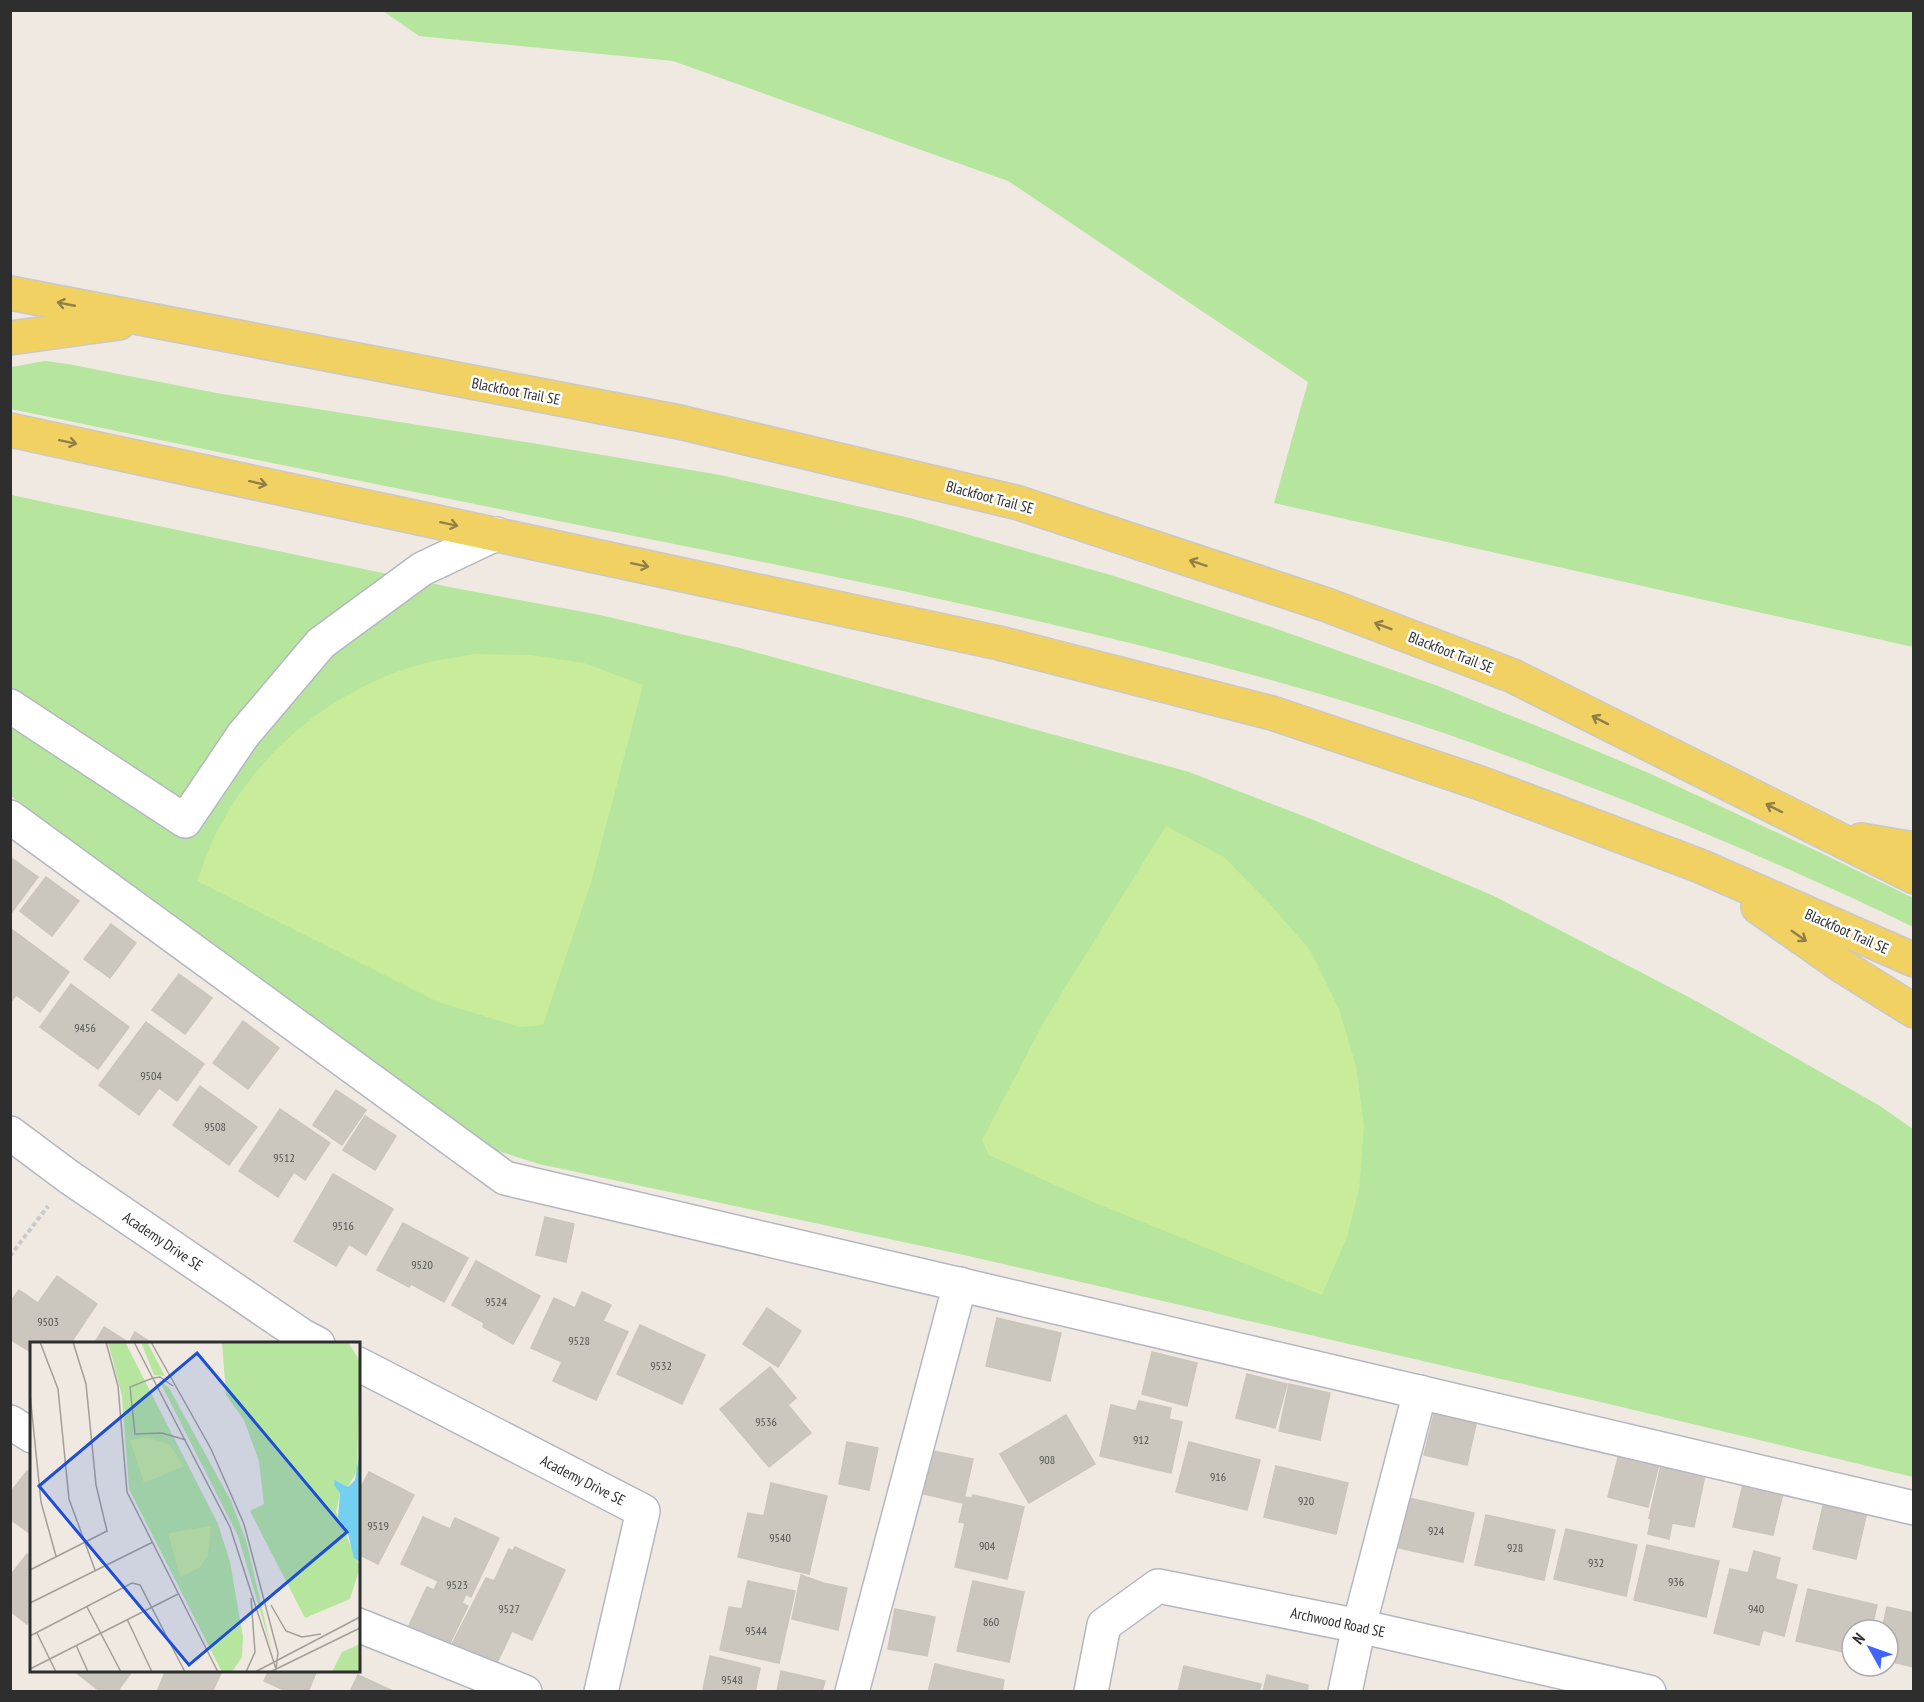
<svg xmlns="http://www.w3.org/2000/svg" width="1924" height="1702" viewBox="0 0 1924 1702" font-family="'PT Sans Narrow',sans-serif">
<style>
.green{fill:#b6e59e}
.pitch{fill:#c9ec9a}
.building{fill:#cbc7bf;stroke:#cbc5ba;stroke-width:1.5}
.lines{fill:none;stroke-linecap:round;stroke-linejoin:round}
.minor-casing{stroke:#b4b7c1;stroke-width:36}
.major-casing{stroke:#c9c9c9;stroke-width:36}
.path{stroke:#c9c9c9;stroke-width:4;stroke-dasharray:4.5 3;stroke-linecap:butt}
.minor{stroke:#fff;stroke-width:33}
.major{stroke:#f2d163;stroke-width:33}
.oneway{stroke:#908048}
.labels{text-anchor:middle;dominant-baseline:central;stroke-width:5;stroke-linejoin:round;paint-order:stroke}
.number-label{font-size:12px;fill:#555452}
.street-label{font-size:15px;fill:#2e2e2e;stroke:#fff}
.inset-road{fill:none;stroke:#a29e99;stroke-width:1.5}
.view{fill:#1d4ed8;fill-opacity:0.15;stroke:#1d4ed8;stroke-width:3}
.inset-edge{fill:none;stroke:#2e2e2e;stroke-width:3}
</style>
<rect width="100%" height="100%" fill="#efe9e1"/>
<!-- green -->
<g class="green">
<path d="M383,11H1913V647L1274,503L1308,382L1008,181L673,61L419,36Z"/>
<path d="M45,361L68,364L216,393L544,445L720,475L910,518L1114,576L1277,629L1438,686L1554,733L1651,774L1821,853L1913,898V927C1806,875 1696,828 1585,785C1514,758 1442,731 1370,709C1132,636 888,587 644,538C433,496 222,453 11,409V367Z"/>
<path d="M11,495L454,588L600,615L740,648L1189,772L1311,819L1494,896L1698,1002L1880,1106L1913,1129V1477L1609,1404L964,1255L539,1164L498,1151L432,1108L11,796Z"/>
</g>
<!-- pitch -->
<g class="pitch">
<path d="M475,654L531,655L584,663L643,685L592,879L543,1025L520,1027L438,1002L197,881C204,863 210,843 220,826C263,746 337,687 425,663C441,659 458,657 475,654Z"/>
<path d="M1166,826L1224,857L1268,902L1310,950L1339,1009L1356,1066L1364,1126L1359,1190L1347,1237L1322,1295L1086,1199L989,1155L982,1140L1046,1018Z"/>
</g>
<!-- building -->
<g class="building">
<path d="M10,857L38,877L12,912L10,911Z"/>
<path d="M46,877L79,901L52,936L20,911Z"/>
<path d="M111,924L136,943L110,978L84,959Z"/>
<path d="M10,928L69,972L40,1012L16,995L10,1003Z"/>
<path d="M179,974L212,998L185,1034L152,1010Z"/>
<path d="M71,984L129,1027L98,1069L40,1027Z"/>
<path d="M243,1021L279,1048L248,1089L213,1063Z"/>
<path d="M146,1022L204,1064L177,1101L159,1088L139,1115L99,1085Z"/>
<path d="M200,1086L257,1127L229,1165L173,1125Z"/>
<path d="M336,1090L366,1110L342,1145L313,1125Z"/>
<path d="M280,1109L330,1143L305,1180L294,1172L278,1197L239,1171Z"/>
<path d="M365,1116L396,1136L375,1170L343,1150Z"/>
<path d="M333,1174L393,1209L366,1255L349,1244L336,1266L294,1241Z"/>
<path d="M545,1217L574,1224L566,1262L536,1255Z"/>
<path d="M403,1223L468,1258L444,1302L411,1284L409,1287L377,1270Z"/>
<path d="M476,1261L540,1296L513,1344L483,1327L484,1323L452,1305Z"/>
<path d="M57,1276L97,1304L70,1344H32V1353L10,1339V1302L19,1290L38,1303Z"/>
<path d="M582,1292L611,1305L603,1321L628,1332L596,1400L553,1381L562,1362L531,1348L554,1298L575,1308Z"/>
<path d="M767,1308L801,1331L778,1367L743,1344Z"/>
<path d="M997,1318L1061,1333L1050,1381L986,1366Z"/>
<path d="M640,1325L705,1355L682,1404L617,1374Z"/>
<path d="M104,1327L129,1343L135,1332L153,1344H94Z"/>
<path d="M1152,1352L1197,1363L1187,1406L1142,1394Z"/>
<path d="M770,1367L796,1398L788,1405L811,1433L769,1467L720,1409Z"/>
<path d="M1247,1374L1287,1384L1275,1428L1236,1418Z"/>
<path d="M1289,1384L1330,1393L1320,1440L1279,1431Z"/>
<path d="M1139,1401L1171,1408L1169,1419L1182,1422L1171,1473L1100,1456L1111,1405L1136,1411Z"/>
<path d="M1434,1414L1476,1424L1467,1465L1424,1455Z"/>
<path d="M1066,1415L1095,1464L1029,1503L1000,1454Z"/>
<path d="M847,1442L878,1448L869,1490L839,1484Z"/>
<path d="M1189,1442L1260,1460L1247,1510L1176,1492Z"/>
<path d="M933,1451L973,1459L963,1503L924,1494Z"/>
<path d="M1619,1454L1659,1464L1648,1507L1608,1497Z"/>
<path d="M1661,1465L1705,1475L1694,1527L1672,1523L1669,1539L1648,1534L1651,1519L1649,1518Z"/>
<path d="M1276,1466L1348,1483L1336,1534L1264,1517Z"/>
<path d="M27,1471L32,1474L31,1534L10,1519V1493Z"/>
<path d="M369,1472L414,1495L378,1564L358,1554V1493Z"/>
<path d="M771,1483L827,1496L809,1574L738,1557L748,1513L764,1516Z"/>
<path d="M1743,1484L1783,1493L1773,1535L1733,1527Z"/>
<path d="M973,1495L1024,1507L1007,1579L955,1567L965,1523L959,1522L965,1497L972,1498Z"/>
<path d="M1409,1498L1474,1513L1463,1562L1399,1548Z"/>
<path d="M1824,1502L1867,1512L1856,1559L1813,1549Z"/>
<path d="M1486,1515L1555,1530L1544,1580L1475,1565Z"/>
<path d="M423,1517L450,1529L455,1518L499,1538L471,1597L466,1594L462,1603L468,1606L447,1649L407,1630L427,1587L434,1590L438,1581L401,1564Z"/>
<path d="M1566,1529L1637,1545L1626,1596L1554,1579Z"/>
<path d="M1647,1545L1719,1561L1706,1617L1634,1600Z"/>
<path d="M515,1547L565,1570L532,1640L512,1631L494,1669L450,1648L486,1578L494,1581L509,1549L513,1551Z"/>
<path d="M1754,1551L1780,1558L1775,1579L1797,1585L1784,1636L1763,1630L1759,1645L1714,1633L1730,1569L1748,1573Z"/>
<path d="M27,1554L32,1558V1621L29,1620L27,1624L10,1611V1576Z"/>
<path d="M801,1575L823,1583L847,1588L838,1630L792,1619Z"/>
<path d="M748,1581L795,1591L779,1663L720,1650L729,1607L742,1609Z"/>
<path d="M973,1581L1024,1592L1009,1662L957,1651Z"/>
<path d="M1808,1589L1877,1605L1871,1630H1852V1654L1796,1641Z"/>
<path d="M1887,1607L1914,1613V1667L1888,1661V1630H1882Z"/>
<path d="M895,1609L935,1617L927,1656L888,1649Z"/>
<path d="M710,1656L760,1668L755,1692L703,1690Z"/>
<path d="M935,1664L1004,1680L1002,1692H928Z"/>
<path d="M1184,1666L1261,1684L1259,1692H1178Z"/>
<path d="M73,1670H133L117,1692H101Z"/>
<path d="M166,1670H216L221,1673L212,1692H157Z"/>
<path d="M269,1670H317L308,1692H288L264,1681Z"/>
<path d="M781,1671L825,1681L822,1692H777Z"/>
<path d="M358,1675L395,1692H350Z"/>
<path d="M1267,1675L1308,1685L1307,1692H1263Z"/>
</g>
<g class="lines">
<!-- minor casing -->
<g class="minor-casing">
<g id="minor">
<path d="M10,706L185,821L243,735L321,643L422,569L496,534"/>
<path d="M10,817L505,1178L1914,1508"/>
<path d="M10,1133L69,1177L301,1335L318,1344"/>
<path d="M358,1364L643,1511L601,1692"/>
<path d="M10,1422L32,1436"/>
<path d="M358,1625L525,1692"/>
<path d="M852,1692L960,1284"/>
<path d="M1091,1692L1104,1625L1158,1586L1359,1626L1649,1692"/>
<path d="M1345,1692L1359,1626L1420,1392"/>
</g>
</g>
<!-- major casing -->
<g class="major-casing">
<g id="major">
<path d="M10,293L679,422L1019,503L1327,605L1513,676L1914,877"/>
<path d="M10,338L119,323"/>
<path d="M10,430L999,643L1272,713L1480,783L1700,866L1914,960"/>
<path d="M1861,840L1914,849"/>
<path d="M1758,907L1842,966L1914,1011"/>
</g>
</g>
<!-- path -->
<path class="path" d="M10,1256L48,1206"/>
<!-- minor -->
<use href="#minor" class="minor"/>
<!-- major -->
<use href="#major" class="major"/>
</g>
<!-- one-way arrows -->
<defs><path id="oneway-shaft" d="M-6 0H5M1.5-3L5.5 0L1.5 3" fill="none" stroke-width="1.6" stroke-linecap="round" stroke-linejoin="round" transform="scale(1.5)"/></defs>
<g class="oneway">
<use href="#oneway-shaft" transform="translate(66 304) rotate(-169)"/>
<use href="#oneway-shaft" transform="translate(68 442) rotate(12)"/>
<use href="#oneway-shaft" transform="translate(258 483) rotate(12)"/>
<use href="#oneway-shaft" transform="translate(449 524) rotate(12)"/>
<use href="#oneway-shaft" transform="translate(1198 563) rotate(-162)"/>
<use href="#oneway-shaft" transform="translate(640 565) rotate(12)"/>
<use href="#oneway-shaft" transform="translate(1383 626) rotate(-159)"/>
<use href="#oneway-shaft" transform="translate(1600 720) rotate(-153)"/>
<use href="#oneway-shaft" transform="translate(1774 808) rotate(-153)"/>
<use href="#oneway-shaft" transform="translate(1799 936) rotate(35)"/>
</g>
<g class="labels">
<!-- number labels -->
<g class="number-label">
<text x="85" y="1027">9456</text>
<text x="151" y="1075">9504</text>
<text x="215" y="1126">9508</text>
<text x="284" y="1157">9512</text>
<text x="343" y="1225">9516</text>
<text x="422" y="1264">9520</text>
<text x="496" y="1301">9524</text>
<text x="48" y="1321">9503</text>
<text x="579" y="1340">9528</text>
<text x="661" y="1365">9532</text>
<text x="766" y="1421">9536</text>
<text x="1141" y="1439">912</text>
<text x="1047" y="1459">908</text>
<text x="1218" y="1476">916</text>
<text x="1306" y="1500">920</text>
<text x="378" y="1525">9519</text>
<text x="1436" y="1530">924</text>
<text x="780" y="1537">9540</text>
<text x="987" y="1545">904</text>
<text x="1515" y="1547">928</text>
<text x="1596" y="1562">932</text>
<text x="1676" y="1581">936</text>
<text x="457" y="1584">9523</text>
<text x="509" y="1608">9527</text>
<text x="1756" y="1608">940</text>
<text x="991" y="1621">860</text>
<text x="756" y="1630">9544</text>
<text x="732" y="1679">9548</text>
</g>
<!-- street labels -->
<g class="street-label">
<text transform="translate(516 391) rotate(11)">Blackfoot Trail SE</text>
<text transform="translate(990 497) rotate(15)">Blackfoot Trail SE</text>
<text transform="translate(1451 652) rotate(21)">Blackfoot Trail SE</text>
<text transform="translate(1847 931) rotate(24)">Blackfoot Trail SE</text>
<text transform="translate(163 1241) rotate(34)">Academy Drive SE</text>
<text transform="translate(583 1480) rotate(27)">Academy Drive SE</text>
<text transform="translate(1338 1622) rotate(12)">Archwood Road SE</text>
</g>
</g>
<!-- overview -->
<g transform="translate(30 1342)">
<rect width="330" height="330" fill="#efe9e1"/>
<path d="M78,0H95L188,182L200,220L213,295L212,315L202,330H192L99,147L92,54ZM111,0H117L135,34L124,33ZM192,0H318L330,19L327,129L318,145L305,138L310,151L306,170L330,225L320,257L275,276L220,169L234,162L229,119L214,78L196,53ZM129,38L139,46L201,159L216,198L242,309L208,194ZM330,302V330H302L312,310Z" fill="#b6e59e"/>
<path d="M117,95L139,102L154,124L114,141L100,98ZM181,184L178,214L169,226L150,235L138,191Z" fill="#c9ec9a"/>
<path d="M330,108V220L324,216L318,192L308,175L310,151L304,143L305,138L318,145L325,138Z" fill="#75cff0"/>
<path class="inset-road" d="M10,0L28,47L39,157L65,228M76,0L88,44L97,150L188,330M104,0L200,185L246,327M121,0L181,107L214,182L248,311L246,327M123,36L100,45L105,92L132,91L156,98M123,36L130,35L143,44M0,52L11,160L26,214M0,228L77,189L66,143L56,42L43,0M0,261L123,200M241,263L256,289L272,295L291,292M57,265L91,330M97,277L122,330M7,291L26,330M0,294L102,241L110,243L155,330M46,303L58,330M0,327L148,252M216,330L225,310L221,256M225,330L330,275M240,330L330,286"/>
<path class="view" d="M167,11L317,190L159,323L9,144Z"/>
<rect width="330" height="330" class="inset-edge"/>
</g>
<!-- border -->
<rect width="1924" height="1702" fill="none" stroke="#2e2e2e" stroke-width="24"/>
<!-- north arrow -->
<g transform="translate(1870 1648) rotate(310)"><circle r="28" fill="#ffffff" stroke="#ababab" stroke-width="1.5"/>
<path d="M0-4.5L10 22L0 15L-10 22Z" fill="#4264fb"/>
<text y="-9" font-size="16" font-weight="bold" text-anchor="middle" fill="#2e2e2e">N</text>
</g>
</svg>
